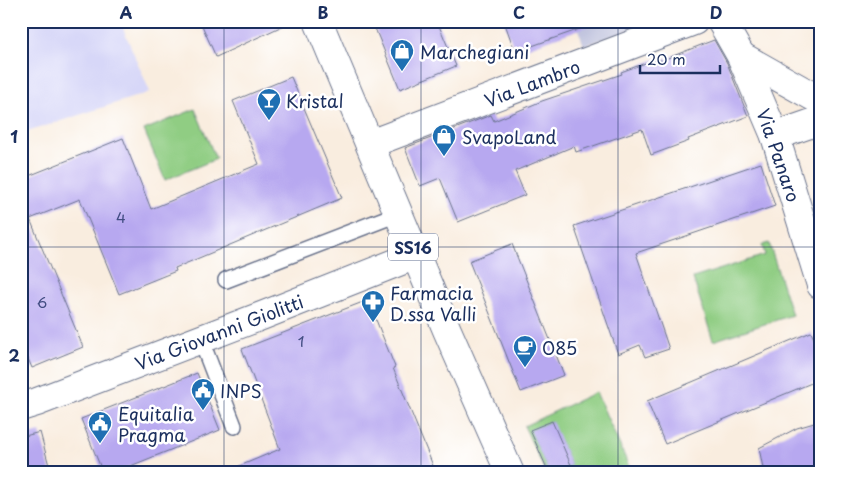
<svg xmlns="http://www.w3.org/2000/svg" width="842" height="494" viewBox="0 0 842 494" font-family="'Playpen Sans',sans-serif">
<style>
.built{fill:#d7d7f8}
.industrial{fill:#bfc2dd}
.green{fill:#90cd83;stroke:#567e70}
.building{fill:#b7a8f0}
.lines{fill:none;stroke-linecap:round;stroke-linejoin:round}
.service-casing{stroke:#69728b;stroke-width:18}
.minor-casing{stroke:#69728b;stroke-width:30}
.primary-casing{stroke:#69728b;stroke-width:30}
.service{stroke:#fff;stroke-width:15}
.minor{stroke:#fff;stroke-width:28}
.primary{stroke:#fff;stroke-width:28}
.grid{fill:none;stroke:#1b2f5e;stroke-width:1;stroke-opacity:0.55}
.labels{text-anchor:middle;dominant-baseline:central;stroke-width:5;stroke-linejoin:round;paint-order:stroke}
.number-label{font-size:15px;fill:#424d82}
.shield{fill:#fff;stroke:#5f6d8e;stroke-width:1}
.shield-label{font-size:16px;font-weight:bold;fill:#1b2f5e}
.poi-label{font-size:18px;fill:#1b2f5e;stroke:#fff;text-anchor:start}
.street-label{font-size:18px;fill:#1b2f5e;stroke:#fff}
.neatline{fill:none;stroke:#1b2f5e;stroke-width:2}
.grid-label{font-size:16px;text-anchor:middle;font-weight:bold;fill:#1b2f5e}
</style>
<rect width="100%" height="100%" fill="#fff"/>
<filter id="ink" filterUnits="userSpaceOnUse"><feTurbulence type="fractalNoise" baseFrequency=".02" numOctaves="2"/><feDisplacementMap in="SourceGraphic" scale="10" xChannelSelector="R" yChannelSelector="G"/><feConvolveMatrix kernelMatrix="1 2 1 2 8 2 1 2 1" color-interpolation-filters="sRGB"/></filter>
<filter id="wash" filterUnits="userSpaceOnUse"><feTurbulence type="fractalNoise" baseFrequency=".0096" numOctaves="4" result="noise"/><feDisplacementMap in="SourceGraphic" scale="20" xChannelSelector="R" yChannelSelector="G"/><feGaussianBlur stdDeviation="1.12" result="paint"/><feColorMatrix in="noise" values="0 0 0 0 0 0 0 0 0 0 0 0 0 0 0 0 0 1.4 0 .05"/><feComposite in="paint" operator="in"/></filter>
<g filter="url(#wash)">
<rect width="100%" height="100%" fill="#f9eddf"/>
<!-- built -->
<path class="built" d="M21,21H120L150,92L21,134Z"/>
<!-- industrial -->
<path class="industrial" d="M575,21H651L584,46Z"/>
<!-- green -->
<g class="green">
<path d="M195,109L216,159L165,180L144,130Z"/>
<path d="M769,243L792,315L713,341L693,278L765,255L762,245Z"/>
<path d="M596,392L632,473H555L571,465L551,421L531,431L549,473H546L524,426Z"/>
</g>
<g id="blocks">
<!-- building -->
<g class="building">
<path d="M200,21H293L216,57Z"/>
<path d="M372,21H437L456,66L400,89Z"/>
<path d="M504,21H593L594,24L515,52Z"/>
<path d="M714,40L727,63L748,116L688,139L689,141L651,155L642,129L576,152L574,146L515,171L525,195L458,222L440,178L420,186L405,148L491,115L494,121L542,101L622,74L621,72L659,58L660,61Z"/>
<path d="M291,77L342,198L175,268L176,271L119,294L80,199L30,219L83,347L32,368L21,342V179L123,138L151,209L259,164L233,101Z"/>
<path d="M761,163L775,206L636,253L669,349L645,357L640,345L618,354L574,226Z"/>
<path d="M512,244L564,375L521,392L469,261Z"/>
<path d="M368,300L395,367L393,368L436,473H223L280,449L242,349Z"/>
<path d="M811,332L821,355V379L665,444L647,401Z"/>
<path d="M197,373L220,430L113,473H103L81,419Z"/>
<path d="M552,421L571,465L555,473H549L530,430Z"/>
<path d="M821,421V473H764L759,448L797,428Z"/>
<path d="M40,432L51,473H21V437Z"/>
</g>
</g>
</g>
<g filter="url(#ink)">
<use href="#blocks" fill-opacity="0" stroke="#69728b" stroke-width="1"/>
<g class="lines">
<!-- service casing -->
<g class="service-casing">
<g id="service">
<path d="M226,280L400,213"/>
<path d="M201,340L234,426"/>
</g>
</g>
<!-- minor casing -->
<g class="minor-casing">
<g id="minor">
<path d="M721,21L741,56L775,136L821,285"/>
<path d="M741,56L821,101"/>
<path d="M775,136L821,120"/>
<path d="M370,144L694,21"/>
<path d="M21,407L37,402L264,315L416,255"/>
</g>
</g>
<!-- primary casing -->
<g class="primary-casing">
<path id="primary" d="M318,21L447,330L510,473"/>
</g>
<!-- service -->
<use href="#service" class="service"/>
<!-- minor -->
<use href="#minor" class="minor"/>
<!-- primary -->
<use href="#primary" class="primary"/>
</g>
</g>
<!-- grid -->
<path class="grid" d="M224,21V473M421,21V473M618,21V473M21,247H821"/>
<!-- icons -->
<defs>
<g id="shop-pin" transform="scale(1.25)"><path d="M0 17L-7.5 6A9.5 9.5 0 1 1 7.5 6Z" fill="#1f6fb2" stroke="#fff"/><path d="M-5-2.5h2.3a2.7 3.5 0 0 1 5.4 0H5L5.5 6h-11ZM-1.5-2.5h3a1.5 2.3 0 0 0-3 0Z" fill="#fff"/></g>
<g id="bar-pin" transform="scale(1.25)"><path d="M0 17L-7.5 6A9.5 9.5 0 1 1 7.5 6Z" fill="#1f6fb2" stroke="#fff"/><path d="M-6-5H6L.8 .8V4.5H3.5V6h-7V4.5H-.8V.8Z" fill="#fff"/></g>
<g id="pharmacy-pin" transform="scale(1.25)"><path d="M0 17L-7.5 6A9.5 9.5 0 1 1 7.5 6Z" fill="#1f6fb2" stroke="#fff"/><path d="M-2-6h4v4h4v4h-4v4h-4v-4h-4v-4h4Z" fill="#fff"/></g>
<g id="cafe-pin" transform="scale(1.25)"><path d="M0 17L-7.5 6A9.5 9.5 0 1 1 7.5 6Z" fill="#1f6fb2" stroke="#fff"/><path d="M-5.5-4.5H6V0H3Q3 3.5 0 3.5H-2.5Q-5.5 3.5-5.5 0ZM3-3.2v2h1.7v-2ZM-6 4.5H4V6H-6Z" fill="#fff"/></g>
<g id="civic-pin" transform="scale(1.25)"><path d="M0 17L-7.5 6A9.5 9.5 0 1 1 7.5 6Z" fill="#1f6fb2" stroke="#fff"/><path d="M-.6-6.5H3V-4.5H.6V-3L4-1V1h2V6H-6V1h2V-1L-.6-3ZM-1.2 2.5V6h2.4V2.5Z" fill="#fff"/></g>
</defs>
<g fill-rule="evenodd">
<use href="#shop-pin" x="402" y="51"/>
<use href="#bar-pin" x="269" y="100"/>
<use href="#shop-pin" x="444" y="136"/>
<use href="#pharmacy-pin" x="373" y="302"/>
<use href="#cafe-pin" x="525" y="347"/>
<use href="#civic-pin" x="203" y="390"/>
<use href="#civic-pin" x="100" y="423"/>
</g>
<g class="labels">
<!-- number labels -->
<g class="number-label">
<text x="121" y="216">4</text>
<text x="42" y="301">6</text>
<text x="301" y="340">1</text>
</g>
<!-- shield labels -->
<rect class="shield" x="388" y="233.5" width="50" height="27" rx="4"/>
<g class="shield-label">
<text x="413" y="247">SS16</text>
</g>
<!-- poi labels -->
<g class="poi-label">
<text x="420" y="51">Marchegiani</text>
<text x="286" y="100">Kristal</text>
<text x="462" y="136">SvapoLand</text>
<text x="390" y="292">Farmacia<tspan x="390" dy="21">D.ssa Valli</tspan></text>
<text x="542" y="347">085</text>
<text x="220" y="390">INPS</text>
<text x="118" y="413">Equitalia<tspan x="118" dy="21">Pragma</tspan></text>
</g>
<!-- street labels -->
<g class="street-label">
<text transform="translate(532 83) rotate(-21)">Via Lambro</text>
<text transform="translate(779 155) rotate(71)">Via Panaro</text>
<text transform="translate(219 332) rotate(-21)">Via Giovanni Giolitti</text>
</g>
</g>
<!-- margin -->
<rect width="842" height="494" fill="none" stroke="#fff" stroke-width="55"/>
<!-- scale -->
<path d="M640 65v8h80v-8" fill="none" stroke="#1b2f5e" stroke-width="2.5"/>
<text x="647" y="65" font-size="15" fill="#1b2f5e" stroke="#ffffff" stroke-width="4" paint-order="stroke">20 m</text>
<rect x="28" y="28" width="786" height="438" class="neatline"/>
<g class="grid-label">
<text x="126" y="19">A</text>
<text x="323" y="19">B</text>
<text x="519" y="19">C</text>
<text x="716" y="19">D</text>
<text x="14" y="143">1</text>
<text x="14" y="362">2</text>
</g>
</svg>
